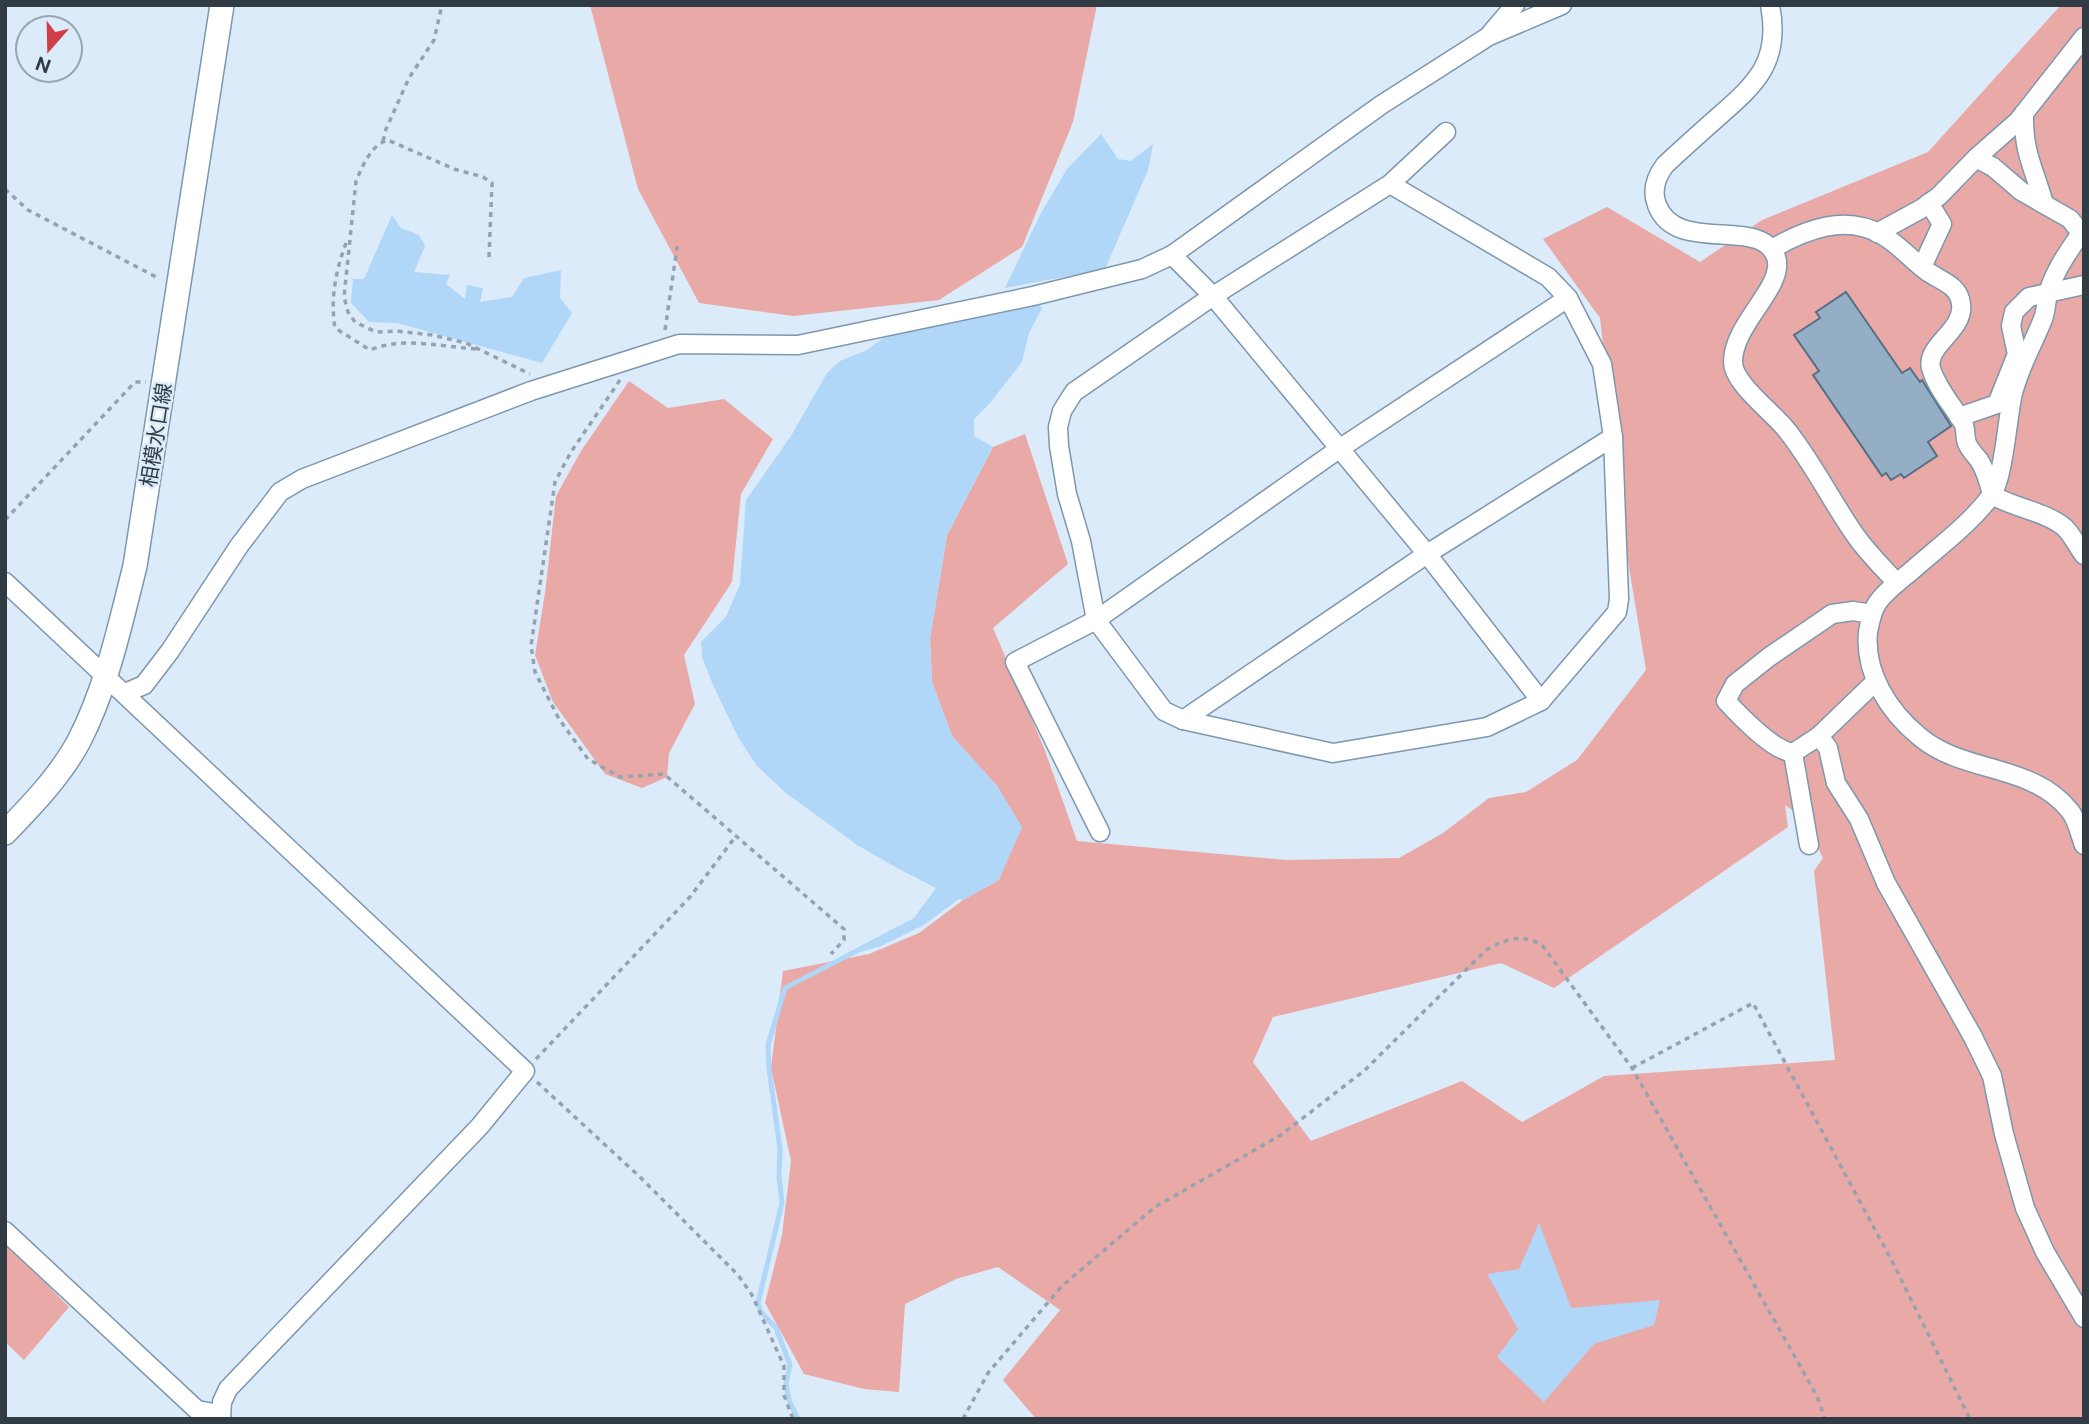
<svg xmlns="http://www.w3.org/2000/svg" width="2089" height="1424" viewBox="0 0 2089 1424" font-family="'Public Sans','Noto Sans JP',sans-serif">
<style>
.green{fill:#e9a9a7;fill-rule:evenodd}
.water{fill:#b0d6f8}
.lines{fill:none;stroke-linecap:round;stroke-linejoin:round}
.stream{stroke:#b0d6f8;stroke-width:5}
.building{fill:#94aec5;stroke:#566e84;stroke-width:2}
.minor-casing{stroke:#7d97ae;stroke-width:21}
.major-casing{stroke:#7d97ae;stroke-width:26}
.path{stroke:#95a2af;stroke-width:3.5;stroke-dasharray:5 5;stroke-linecap:butt}
.minor{stroke:#fff;stroke-width:18}
.major{stroke:#fff;stroke-width:23}
.labels{text-anchor:middle;dominant-baseline:central;stroke-width:5;stroke-linejoin:round;paint-order:stroke}
.street-label{font-size:21px;fill:#303b44;stroke:#dbebfa}
</style>
<rect width="100%" height="100%" fill="#dbebfa"/>
<!-- green -->
<g class="green">
<path d="M590,5H1097L1073,122L1022,247L939,300L793,316L699,303L638,189Z"/>
<path d="M2061,5H2084V1419H1036L1003,1380L1060,1310L998,1267L956,1279L905,1304L899,1392L864,1389L804,1374L765,1303L782,1235L791,1161L771,1068L783,971L869,954L919,933L963,900L999,880L998,787L952,736L932,682L930,639L947,535L993,447L1025,434L1068,564L993,628L1044,748L1077,841L1287,860L1399,858L1443,833L1489,798L1526,792L1577,760L1646,670L1628,561L1600,318L1543,239L1607,207L1700,262L1762,220L1928,152ZM1785,805L1803,818L1823,858L1814,871L1835,1060L1604,1076L1522,1122L1462,1081L1311,1141L1253,1062L1273,1017L1501,963L1554,988L1788,827Z"/>
<path d="M629,381L668,408L724,399L773,439L741,494L732,582L684,655L695,704L669,753L667,777L642,788L605,774L553,702L535,655L545,593L556,496L581,451Z"/>
<path d="M5,1242L69,1307L24,1360L5,1342Z"/>
</g>
<!-- water -->
<g class="water">
<path d="M1101,134L1118,159L1131,161L1153,144L1148,170L1105,269L1005,288L1041,213L1067,169Z"/>
<path d="M392,215L401,228L419,235L425,246L414,272L450,275L446,284L465,299L467,285L483,288L480,302L512,297L524,278L561,270L560,298L572,313L542,363L397,323L369,322L351,303L353,279H364Z"/>
<path d="M1034,301L1042,308L1029,333L1022,362L990,403L974,419V436L993,447L947,535L930,639L932,682L952,736L998,787L1022,827L999,880L963,900L959,899L924,925L881,946L860,952L786,990L784,986L914,918L936,888L899,869L857,845L786,793L757,766L738,737L713,685L702,657L701,642L726,617L740,584L746,500L791,436L827,373L840,361L867,350L895,329Z"/>
<path d="M1539,1223L1571,1308L1660,1300L1654,1325L1594,1344L1544,1402L1497,1357L1518,1329L1487,1274L1519,1269Z"/>
</g>
<g class="lines">
<!-- stream -->
<path class="stream" d="M789,986L785,988L768,1045L769,1068L780,1149L779,1176L782,1203L758,1303L761,1312L776,1328L790,1365L786,1384L789,1400L798,1419"/>
</g>
<!-- building -->
<path class="building" d="M1846,292L1902,373L1910,368L1920,382L1922,380L1951,426L1928,442L1937,456L1904,478L1901,474L1891,480L1886,473L1882,476L1813,375L1819,371L1794,335L1820,318L1816,312Z"/>
<g class="lines">
<!-- minor casing -->
<g class="minor-casing">
<g id="minor">
<path d="M1770,5C1781,61 1757,83 1718,117C1700,133 1682,149 1665,165C1656,177 1651,190 1657,205C1676,256 1761,215 1776,257C1786,286 1733,323 1733,362C1733,383 1771,411 1785,428C1813,462 1832,503 1858,539C1870,555 1884,569 1897,583"/>
<path d="M1491,33L1515,5"/>
<path d="M2024,113C2023,153 2034,168 2044,204"/>
<path d="M1976,158L1993,167L2021,191L2070,219L2081,233C2068,252 2055,270 2048,293C2046,302 2046,311 2043,319C2033,344 2020,366 2013,393C2007,419 2004,478 1991,496C1969,525 1936,549 1909,573C1899,581 1886,591 1878,602C1872,610 1870,622 1868,632C1864,673 1889,712 1920,737C1964,774 2032,763 2070,811C2077,819 2080,835 2084,845"/>
<path d="M1390,184L1548,277L1568,298L1602,364L1613,437L1619,599L1617,612L1541,701L1487,727L1333,753L1183,720L1164,711L1096,620L1081,541L1067,494L1059,446L1058,427L1062,411L1074,392L1213,296L1390,184L1446,132"/>
<path d="M1877,233L1921,209L1939,196L1976,158L2018,121L2084,37"/>
<path d="M1772,249C1806,229 1846,214 1882,235C1900,245 1912,261 1928,272C1941,281 1959,285 1961,304C1965,330 1925,346 1931,368C1936,387 1953,406 1963,423C1967,430 1964,436 1967,443C1969,449 1975,455 1979,460C1986,471 1989,482 1992,495C2014,508 2044,511 2064,527C2072,534 2077,546 2084,555"/>
<path d="M1172,255L1213,296L1427,554L1541,701"/>
<path d="M1922,267L1942,224L1929,203"/>
<path d="M1959,417L1997,404L2017,354L2011,326L2014,312L2029,297L2084,285"/>
<path d="M5,582L525,1071L480,1126L228,1389L222,1402L221,1419"/>
<path d="M1872,614L1853,611L1832,614L1769,657L1735,684L1726,701C1741,717 1772,750 1793,753L1819,736L1828,748L1836,783L1859,819L1886,883L1973,1037L1992,1076L2004,1134L2025,1208L2045,1252L2084,1318"/>
<path d="M125,693L144,685L170,651L239,546L280,492L302,479L531,391L679,344L798,345L1033,296L1142,269L1172,255L1381,105L1489,36L1562,5"/>
<path d="M1183,720L1427,554L1613,437"/>
<path d="M1819,736L1875,682"/>
<path d="M1793,753L1809,845"/>
<path d="M1100,832L1015,662L1096,620L1339,449L1568,298"/>
<path d="M5,1231L197,1410L220,1414"/>
</g>
</g>
<!-- major casing -->
<g class="major-casing">
<path id="major" d="M5,833C32,805 61,775 79,741C107,687 120,625 135,566L222,5"/>
</g>
<!-- path -->
<g class="path">
<path d="M383,141L386,129L409,78L434,40L442,5"/>
<path d="M5,189L28,210L160,279"/>
<path d="M346,243C336,270 330,299 335,328L370,350C404,336 441,347 477,349"/>
<path d="M489,257L492,183L483,177L454,169L388,140C371,145 363,165 356,181L344,297L348,312L355,322L376,332L397,331L432,335L466,343L530,374"/>
<path d="M665,330L678,241"/>
<path d="M620,380L571,452L555,482L531,646L535,672L559,719L588,759L620,777L664,774L844,929V940L831,954"/>
<path d="M5,520L135,382H146"/>
<path d="M536,1059L690,897L736,836"/>
<path d="M1632,1068L1753,1003L1894,1265L1970,1419"/>
<path d="M537,1082L641,1178L738,1275L752,1295L784,1366V1395L793,1419"/>
<path d="M963,1419L988,1373L1062,1286L1155,1207L1281,1135L1365,1070L1486,950C1507,939 1519,933 1542,945L1632,1068L1817,1396L1825,1419"/>
</g>
<!-- minor -->
<use href="#minor" class="minor"/>
<!-- major -->
<use href="#major" class="major"/>
</g>
<g class="labels">
<!-- street labels -->
<g class="street-label">
<text transform="translate(156 435) rotate(-81)">相模水口線</text>
</g>
</g>
<!-- border -->
<rect width="2089" height="1424" fill="none" stroke="#303b44" stroke-width="14"/>
<!-- north arrow -->
<g transform="translate(49 49) rotate(200)"><circle r="33" fill="#dbebfa" stroke="#97a5b1" stroke-width="2"/>
<path d="M0-5L12 26L0 18L-12 26Z" fill="#cf3f47"/>
<text y="-10" font-size="19" font-weight="bold" text-anchor="middle" fill="#303b44">N</text>
</g>
</svg>
